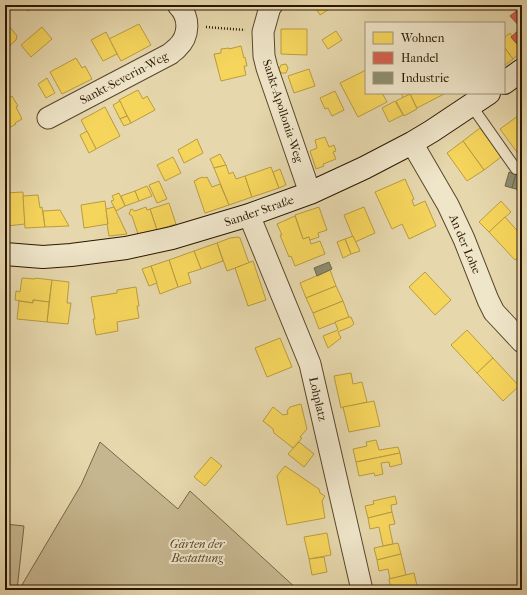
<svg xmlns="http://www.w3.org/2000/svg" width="527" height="595" viewBox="0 0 527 595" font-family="'IM FELL French Canon',serif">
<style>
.green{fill:#c6b68f;stroke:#786648}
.homes{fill:#f6d55c;stroke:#b99c40}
.shops{fill:#d6604d;stroke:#a24a36}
.industry{fill:#8c8c6e;stroke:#6f694d}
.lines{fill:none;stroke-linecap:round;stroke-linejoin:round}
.service-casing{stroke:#59472b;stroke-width:12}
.minor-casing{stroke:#59472b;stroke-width:23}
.secondary-casing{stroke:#2a1700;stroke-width:24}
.path{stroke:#2a1700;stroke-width:2.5;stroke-dasharray:1 2;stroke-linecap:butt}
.service{stroke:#efe5c9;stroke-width:10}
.minor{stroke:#efe5c9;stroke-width:21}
.secondary{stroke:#efe5c9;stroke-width:22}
.labels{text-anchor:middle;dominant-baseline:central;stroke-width:4;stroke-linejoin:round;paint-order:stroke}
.street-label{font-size:12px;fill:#2a1700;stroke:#efe5c9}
.park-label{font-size:12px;font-style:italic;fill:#59472b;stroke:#efe5c9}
</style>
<rect width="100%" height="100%" fill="#e6d7ac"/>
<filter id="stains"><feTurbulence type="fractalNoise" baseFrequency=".005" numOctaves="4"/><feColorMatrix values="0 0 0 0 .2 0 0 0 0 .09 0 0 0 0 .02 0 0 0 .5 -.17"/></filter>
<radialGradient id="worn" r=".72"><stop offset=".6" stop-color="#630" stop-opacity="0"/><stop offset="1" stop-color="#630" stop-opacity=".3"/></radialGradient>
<!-- green -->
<g class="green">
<path d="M100,442L178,509L190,491L298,590H19L81,485Z"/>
<path d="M5,524L24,526L17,590H5Z"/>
</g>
<!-- homes -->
<g class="homes">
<path d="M23,5H36L28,11Z"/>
<path d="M74,5H85L79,10Z"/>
<path d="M314,5H335L320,15Z"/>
<path d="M5,21L17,36L16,40L7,48H5Z"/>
<path d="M139,24L151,45L121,61L109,39Z"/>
<path d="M42,27L52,39L31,57L21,45Z"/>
<path d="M281,29H307V55L281,54Z"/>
<path d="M336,31L342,40L328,49L322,40Z"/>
<path d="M106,32L117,54L103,61L91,40Z"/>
<path d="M510,33L512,36L511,37L522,50V51L513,59L504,47V38Z"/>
<path d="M241,46L244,58L245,57L247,66H244L246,75L221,81L214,54L221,53V49L229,48V49Z"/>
<path d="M504,47L513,59L504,66Z"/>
<path d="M76,58L82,68L85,66L92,79L62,94L50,72Z"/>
<path d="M286,64L288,68L286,73H281L279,69L281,65Z"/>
<path d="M309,69L315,86L294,93L288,76Z"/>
<path d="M366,70V93H382L387,102L358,117L340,83Z"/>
<path d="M47,78L55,93L46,98L38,84Z"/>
<path d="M138,90L143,99L147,96L155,110L131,123L119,100Z"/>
<path d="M335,91L344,110L332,116L328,108L325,109L320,98Z"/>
<path d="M401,93H446L417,108L410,94L403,98Z"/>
<path d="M410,94L417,109L404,116L396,101Z"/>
<path d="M12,96L18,106L16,107L22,119L15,123L16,124L7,129L6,127L5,128V99Z"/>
<path d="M120,101L127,116L120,119L113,105Z"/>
<path d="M395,101L403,115L389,122L382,108Z"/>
<path d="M105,107L120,136L96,149L81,120Z"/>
<path d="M522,113V159L500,129Z"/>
<path d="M127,116L131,123L124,126L120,119Z"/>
<path d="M480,128L501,157L484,170L463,141Z"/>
<path d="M87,131L96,149L89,153L80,135Z"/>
<path d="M325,137L329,147L334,145L336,151L333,152L336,159L323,164L324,166L316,169L310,151L317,148L315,140Z"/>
<path d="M197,139L203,153L184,163L178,150Z"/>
<path d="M463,141L484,170L467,181L447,153Z"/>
<path d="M220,154L226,165L214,168L210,159Z"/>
<path d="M173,157L181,173L165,181L157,165Z"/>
<path d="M226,165L229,174L233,172L236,179L245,176L252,197L229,205L214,168Z"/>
<path d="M271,167L279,188L252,197L245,176Z"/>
<path d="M280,169L286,185L279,188L273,172Z"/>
<path d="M203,177L204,178L207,177L212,187L220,184L229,205L205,213L194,181L197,180V179Z"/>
<path d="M405,179L414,199L412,200L414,206L425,201L436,226L409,239L402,224L392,229L375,192Z"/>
<path d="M159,181L167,199L157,203L149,185Z"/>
<path d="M147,186L152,196L139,201L135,191Z"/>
<path d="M135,191L139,201L125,206L121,196Z"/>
<path d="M23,192L25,224L7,226L5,193Z"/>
<path d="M119,193L125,206L116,211L111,201L114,200L112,196Z"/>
<path d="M38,195L40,208L42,207L45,227L25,228L23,196Z"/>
<path d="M105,201L108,224L84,228L81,205Z"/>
<path d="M501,201L511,212L489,232L479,222Z"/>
<path d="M169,203L176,224L157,230L150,209Z"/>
<path d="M114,207L127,234L109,236L107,224H108L106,209Z"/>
<path d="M146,207L147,210L150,209L157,230L139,237L132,216L129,214L131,209L135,211Z"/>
<path d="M319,207L327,230L318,233L319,237L310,240L309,237L303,239L295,215Z"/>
<path d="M364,207L375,233L355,242L344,215Z"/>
<path d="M60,210L69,226L45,227L43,211Z"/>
<path d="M295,216L303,239L309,237L311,244L320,241L325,254L295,266L291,256L289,257L280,235H282L277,224Z"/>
<path d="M505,217L522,236V254L515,260L489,232Z"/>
<path d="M353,236L360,251L351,254L345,239Z"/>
<path d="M238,237L240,238L249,263L227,271L217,243L230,238Z"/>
<path d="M345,239L351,254L343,258L337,242Z"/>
<path d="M217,243L223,261L201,269L194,251Z"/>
<path d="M194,251L201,269L188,273L191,283L178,287L169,260Z"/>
<path d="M169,260L178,287L160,294L151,266Z"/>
<path d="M253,261L266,300L248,306L235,268Z"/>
<path d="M151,266L157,283L149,286L142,269Z"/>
<path d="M330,270L336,286L306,298L300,283Z"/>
<path d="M425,272L451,300L435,315L409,287Z"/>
<path d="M22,278L35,279V278L52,280L49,302L33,300V303L15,300L16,291L20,292Z"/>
<path d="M52,280L69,282L67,303H71L68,324L47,322Z"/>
<path d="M336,286L343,301L313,313L306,298Z"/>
<path d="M136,287L139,306H137L139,318L117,322L118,331L96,335L93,319H95L91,297L117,293V290Z"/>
<path d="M33,300L49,302L47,322L17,319L19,301L33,303Z"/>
<path d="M343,301L349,317L319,329L313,313Z"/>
<path d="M349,317H351L354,324L350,327L338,332L341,338L328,348L323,336L338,330L335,322Z"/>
<path d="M467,330L493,358L477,373L451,345Z"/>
<path d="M280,338L292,367L267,377L255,348Z"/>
<path d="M493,358L519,386L503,401L477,373Z"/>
<path d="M351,373L353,384L362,382L367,402L341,408L334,376Z"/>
<path d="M374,401L380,426L349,432L343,407Z"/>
<path d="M301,404L307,429L300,437L302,438L293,448L274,433L273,429L263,421L273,407L283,415L288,414L287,411L290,407Z"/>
<path d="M376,440L379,450L398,447L400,453L356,462L353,449L367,446L366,442Z"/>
<path d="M299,442L314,454L304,467L288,454Z"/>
<path d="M400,453L402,464L390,467L389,462L381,463L383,474L375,476L374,473L359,476L356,462Z"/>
<path d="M211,457L222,466L205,486L194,477Z"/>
<path d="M285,466L319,489L320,493L325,496L322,501L325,518L287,525L277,476Z"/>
<path d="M395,496L397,504L391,505L392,512L368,518L365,506L374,504L373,501Z"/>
<path d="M392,512L395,524L389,525L393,544L383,546L379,527L370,529L368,518Z"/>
<path d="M327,533L331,555L309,559L304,537Z"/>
<path d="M398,543L401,554L377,560L374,548Z"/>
<path d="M401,554L406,575L390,579L388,569L379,571L377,560Z"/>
<path d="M324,557L327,572L312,575L309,559Z"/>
<path d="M414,573L418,590H391L389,579Z"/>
</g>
<!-- shops -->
<path class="shops" d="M516,5H522V50L511,37L521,28L510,16L519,9Z"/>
<!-- industry -->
<g class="industry">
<path d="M509,172L516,174L512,188L505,186Z"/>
<path d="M516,174L522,175V182L520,190L512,188Z"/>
<path d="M329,262L332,269L317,276L314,268Z"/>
</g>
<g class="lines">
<!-- service casing -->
<g class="service-casing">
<path id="service" d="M471,105L516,169H522"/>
</g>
<!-- minor casing -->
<g class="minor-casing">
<g id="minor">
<path d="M272,5L270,7L263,32L264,56L267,68L310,193"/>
<path d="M48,118L170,54C172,52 175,50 177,48C190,36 190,17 178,5"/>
<path d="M412,143L448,205L464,239L488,300L494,312L522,342"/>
<path d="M249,215L310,364L362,590"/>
</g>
</g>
<!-- secondary casing -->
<g class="secondary-casing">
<g id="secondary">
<path d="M504,83L522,70"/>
<path d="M5,254L30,256L43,257L71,255L126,248L172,238L249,215L310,193L364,168L412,143L432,131L489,93"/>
</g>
</g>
<!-- path -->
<path class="path" d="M206,27L245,30"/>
<!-- service -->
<use href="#service" class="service"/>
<!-- minor -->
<use href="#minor" class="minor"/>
<!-- secondary -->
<use href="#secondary" class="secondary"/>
</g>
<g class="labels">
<!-- street labels -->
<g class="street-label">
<text transform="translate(124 78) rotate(-28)">Sankt-Severin-Weg</text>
<text transform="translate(283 111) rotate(72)">Sankt-Apollonia-Weg</text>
<text transform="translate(259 211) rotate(-19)">Sander Straße</text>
<text transform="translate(465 244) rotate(67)">An der Lohe</text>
<text transform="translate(318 399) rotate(77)">Lohplatz</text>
</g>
<!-- park labels -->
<g class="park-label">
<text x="197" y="544">Gärten der<tspan x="197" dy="14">Bestattung</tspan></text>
</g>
</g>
<!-- margin -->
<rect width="527" height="595" fill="none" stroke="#e6d7ac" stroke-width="20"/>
<rect x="6" y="6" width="515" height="583" fill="none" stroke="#2a1700" stroke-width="2"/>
<rect x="10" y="10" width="507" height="575" fill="none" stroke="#2a1700"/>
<!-- legend -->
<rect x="365" y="22" width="140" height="72" fill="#efe5c9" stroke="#a09379"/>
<rect x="373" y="32" width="20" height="12" fill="#f6d55c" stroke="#a09379"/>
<text x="401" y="42" font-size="12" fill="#2a1700">Wohnen</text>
<rect x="373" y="52" width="20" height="12" fill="#d6604d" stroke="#a09379"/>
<text x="401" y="62" font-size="12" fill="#2a1700">Handel</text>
<rect x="373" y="72" width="20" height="12" fill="#8c8c6e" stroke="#a09379"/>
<text x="401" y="82" font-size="12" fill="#2a1700">Industrie</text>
<rect width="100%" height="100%" filter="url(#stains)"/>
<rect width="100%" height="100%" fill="url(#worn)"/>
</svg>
